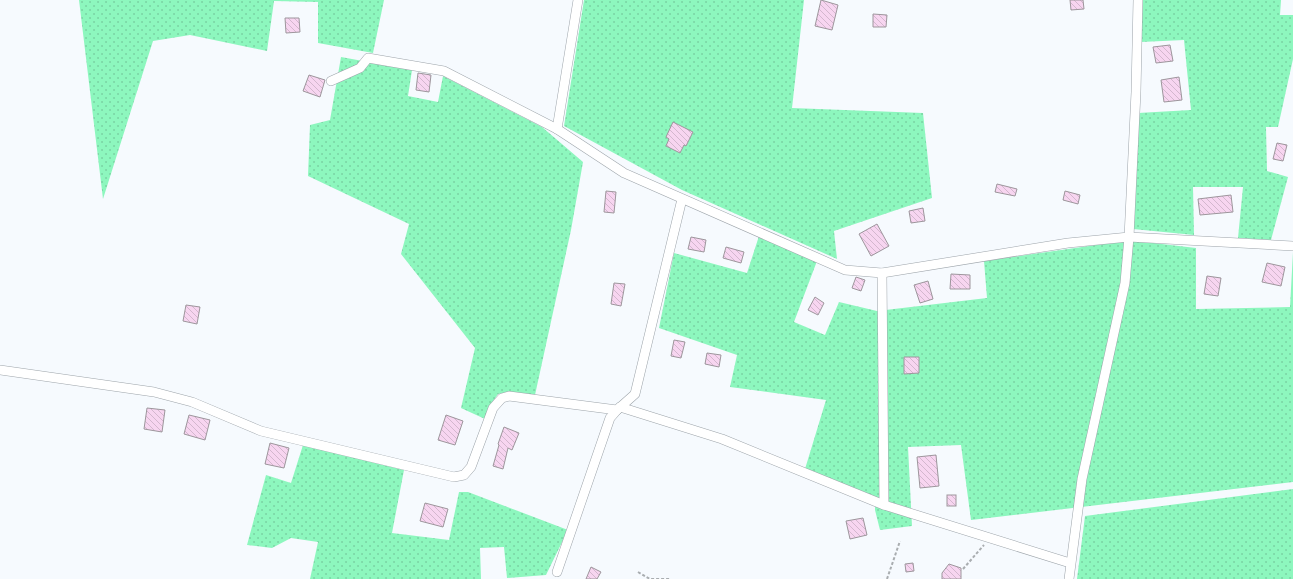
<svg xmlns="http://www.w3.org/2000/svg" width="1293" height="579" viewBox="0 0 1293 579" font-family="'Fira Sans',sans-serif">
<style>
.grass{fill:url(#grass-dots)}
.building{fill:url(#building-back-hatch);stroke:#9d969c}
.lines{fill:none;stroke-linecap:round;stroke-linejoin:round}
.minor-casing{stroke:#9da4aa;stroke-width:10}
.path{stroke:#a9adb0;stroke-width:2;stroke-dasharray:3 2;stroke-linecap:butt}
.minor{stroke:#fff;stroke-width:9}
</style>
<defs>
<pattern id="grass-dots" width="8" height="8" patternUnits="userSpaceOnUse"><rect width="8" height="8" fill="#8df7be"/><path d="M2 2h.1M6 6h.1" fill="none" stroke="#79d3a3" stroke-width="1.8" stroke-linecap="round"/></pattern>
<pattern id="building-back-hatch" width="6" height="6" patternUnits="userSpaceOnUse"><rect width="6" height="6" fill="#f7d5f0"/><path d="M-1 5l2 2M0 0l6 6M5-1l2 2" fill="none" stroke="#d3b7ce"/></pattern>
</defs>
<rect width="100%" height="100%" fill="#f6fafe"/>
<!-- grass -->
<g class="grass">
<path d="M79,0H384L373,53L318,43V2L274,1L267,51L190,35L153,41L103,199Z"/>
<path d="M584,0H804L792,108L923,113L932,198L834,231L837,259L682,190L564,126Z"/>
<path d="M1142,0H1281L1280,15H1293V59L1278,127H1266L1267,171L1288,177L1271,240L1238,238L1243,187H1193L1194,235L1133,229L1138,113L1191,110L1184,40L1141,42Z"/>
<path d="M341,57L412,70L408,96L438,102L443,76L542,127L583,162L571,230L535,395L509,392L498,394L490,406L485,419L461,408L475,348L401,254L409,224L308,176L310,125L330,120Z"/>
<path d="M759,236L817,261L794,322L825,335L839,302L877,311L987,298L984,261L1124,241H1136L1196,248V309L1290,307L1293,252V482L971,520L961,445L908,447L912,526L880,530L875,510V497L805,469L826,400L730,387L737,355L659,328L674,253L747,273Z"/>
<path d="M303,445L404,470L392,533L449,540L459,492H468L568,530L546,575L507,578L504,547L480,548L481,579H310L318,542L291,538L272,548L247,545L266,475L291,483Z"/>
<path d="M1293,489V579H1077L1085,516Z"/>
</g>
<!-- building -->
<g class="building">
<path d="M821,0L838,5L832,30L815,26Z"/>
<path d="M1070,0H1083L1084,9L1071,10Z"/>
<path d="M873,14L887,15L886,27H873Z"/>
<path d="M285,18H299L300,32L286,33Z"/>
<path d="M1170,45L1173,61L1156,63L1153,47Z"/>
<path d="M418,73L431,75L429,92L416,90Z"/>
<path d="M309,75L325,80L320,97L303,91Z"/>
<path d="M1179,77L1182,100L1164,102L1161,80Z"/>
<path d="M673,122L693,132L686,146L684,145L680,153L666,146L669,139L666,137Z"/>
<path d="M1277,143L1287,145L1283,161L1273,159Z"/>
<path d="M997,184L1017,189L1015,196L995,192Z"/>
<path d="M606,191L616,192L614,213L604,212Z"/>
<path d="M1065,191L1080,195L1078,204L1063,200Z"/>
<path d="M1231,195L1233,212L1200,215L1198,199Z"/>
<path d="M923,208L925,221L911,223L909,211Z"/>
<path d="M877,224L889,246L871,256L859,234Z"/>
<path d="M691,237L706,240L704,252L688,249Z"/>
<path d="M726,247L744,252L741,263L723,258Z"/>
<path d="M1267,263L1285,267L1281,286L1262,282Z"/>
<path d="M951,274L970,275V289H950Z"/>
<path d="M1207,276L1221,278L1218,296L1204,294Z"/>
<path d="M856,277L865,280L861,291L852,288Z"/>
<path d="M928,281L933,299L920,303L914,285Z"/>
<path d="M614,283L625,284L621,306L611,304Z"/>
<path d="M815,297L824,303L818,315L808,310Z"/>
<path d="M186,305L200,307L197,324L183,321Z"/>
<path d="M674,340L685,342L681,358L671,356Z"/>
<path d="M707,353L721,355L719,367L705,364Z"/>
<path d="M904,357H919V373L904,374Z"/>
<path d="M147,408L165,410L162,432L144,429Z"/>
<path d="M189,415L210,420L205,440L184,434Z"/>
<path d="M446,415L463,421L455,445L438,440Z"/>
<path d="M504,427L519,433L512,450L508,448L503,469L493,466L499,445L498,444Z"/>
<path d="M270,443L289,448L284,468L265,464Z"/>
<path d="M936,455L939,486L920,488L917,457Z"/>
<rect x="947" y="495" width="9" height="11"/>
<path d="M425,503L448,509L443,527L420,521Z"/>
<path d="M863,518L867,535L850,539L846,521Z"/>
<path d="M913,563L914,571L906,572L905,564Z"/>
<path d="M949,564L961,568V579H942V573Z"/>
<path d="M591,567L601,572L597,579H586Z"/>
</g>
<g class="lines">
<!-- minor casing -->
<g class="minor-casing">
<g id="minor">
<path d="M331,81L360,68L368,58L444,71L557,129L624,173L845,270L882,273L1068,243L1129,237L1293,246"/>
<path d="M557,129L578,0"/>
<path d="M882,273L884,505"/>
<path d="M0,370L154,392L192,402L261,431L454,477L464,475L471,467L493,408L502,398L509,396L617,410L635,394L682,199"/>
<path d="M620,407L722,439L884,505L1070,563"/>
<path d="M557,572L610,418L617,410"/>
<path d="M1069,579L1082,479L1125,283L1129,237L1136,92L1138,0"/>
</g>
</g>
<!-- path -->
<g class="path">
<path d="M963,569L984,545"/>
<path d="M638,572L650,579H670"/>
<path d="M887,579L900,541"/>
</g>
<!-- minor -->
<use href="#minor" class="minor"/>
</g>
</svg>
